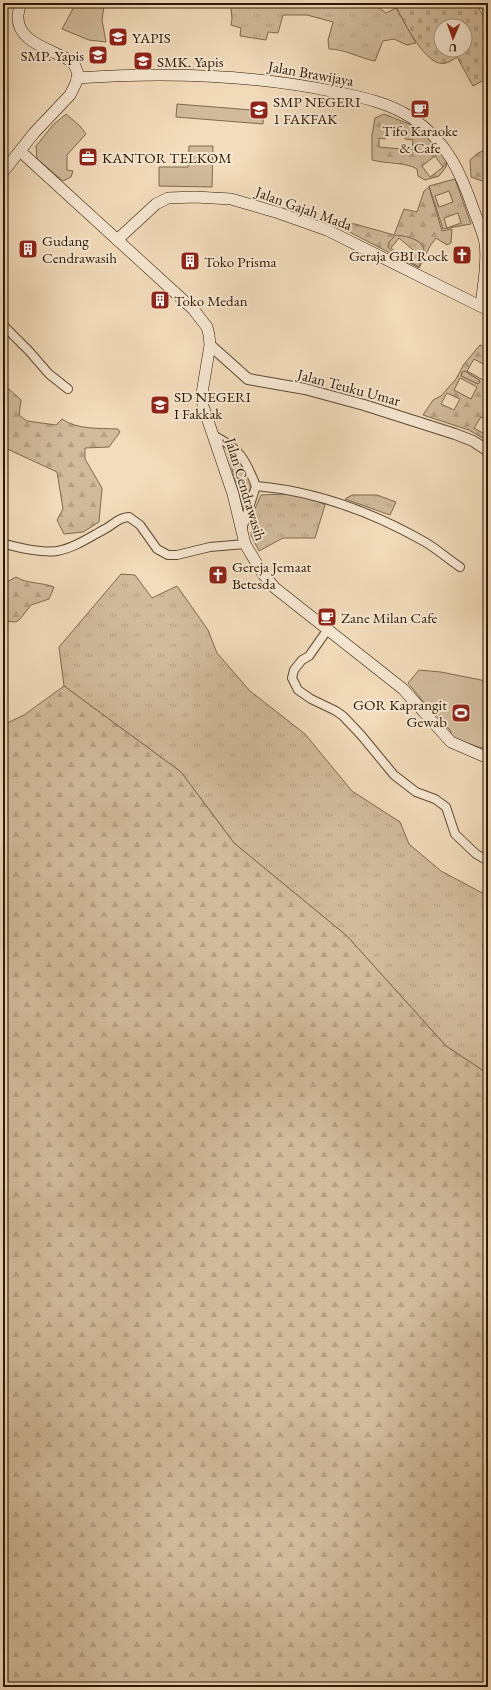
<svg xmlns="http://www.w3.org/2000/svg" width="491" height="1690" viewBox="0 0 491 1690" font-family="'EB Garamond',serif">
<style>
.grass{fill:url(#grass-tufts);stroke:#7e6a50;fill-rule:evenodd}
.forest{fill:url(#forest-firs);stroke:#7e6a50;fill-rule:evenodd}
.cemetery{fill:url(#cemetery-stones);stroke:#7e6a50;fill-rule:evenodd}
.garden{fill:#d1bb9c;stroke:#7e6a50}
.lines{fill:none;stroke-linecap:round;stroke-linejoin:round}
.minor-casing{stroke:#5d4931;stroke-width:10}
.tertiary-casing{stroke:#5d4931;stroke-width:12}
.secondary-casing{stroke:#2b1803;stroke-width:12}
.primary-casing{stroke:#2b1803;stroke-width:14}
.minor{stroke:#f7e8d3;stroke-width:8}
.tertiary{stroke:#f7e8d3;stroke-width:10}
.secondary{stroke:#f7e8d3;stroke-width:11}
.primary{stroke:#f3dcbb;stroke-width:13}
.labels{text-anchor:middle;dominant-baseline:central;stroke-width:4;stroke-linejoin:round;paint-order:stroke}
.poi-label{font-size:15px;fill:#2b1803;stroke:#f7e8d3;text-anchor:start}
.street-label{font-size:15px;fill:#2b1803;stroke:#f7e8d3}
</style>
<defs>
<pattern id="grass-tufts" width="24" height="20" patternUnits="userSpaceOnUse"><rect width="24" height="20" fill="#d1bb9c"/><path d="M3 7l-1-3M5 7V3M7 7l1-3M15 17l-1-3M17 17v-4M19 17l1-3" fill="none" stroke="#b4a085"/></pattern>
<pattern id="forest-firs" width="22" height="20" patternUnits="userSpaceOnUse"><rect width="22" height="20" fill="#d1bb9c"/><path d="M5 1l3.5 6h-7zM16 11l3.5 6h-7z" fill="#b4a085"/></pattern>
<pattern id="cemetery-stones" width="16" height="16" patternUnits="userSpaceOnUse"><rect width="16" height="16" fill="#d1bb9c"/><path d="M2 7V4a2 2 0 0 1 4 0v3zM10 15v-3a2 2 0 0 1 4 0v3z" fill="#b4a085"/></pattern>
</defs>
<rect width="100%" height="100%" fill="#f3dcbb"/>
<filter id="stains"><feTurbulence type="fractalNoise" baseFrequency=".005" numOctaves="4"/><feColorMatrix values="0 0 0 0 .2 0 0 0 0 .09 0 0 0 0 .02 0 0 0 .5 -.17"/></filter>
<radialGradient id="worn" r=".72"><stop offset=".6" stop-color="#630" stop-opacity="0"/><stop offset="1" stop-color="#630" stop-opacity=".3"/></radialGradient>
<!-- grass -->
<g class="grass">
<path d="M235,3H372L386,13L396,8L416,43L407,45L394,39L383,41L375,61C359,58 345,49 329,49L328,40L333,22L307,15H283L278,33L268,32L266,40L240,36L241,28L231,25L232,19L231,8Z"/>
<path d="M455,179L471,224L443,229L429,186ZM449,191L453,202L439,207L435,196ZM458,213L461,223L447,228L444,218Z"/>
<path d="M396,234C405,236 425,239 424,252C424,256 420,263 419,267L394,254L388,247L389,242ZM399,238L413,250L405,259L391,248Z"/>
<path d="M465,371L479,380L480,382L478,384L461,376L462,372Z"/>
<path d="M285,494L313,499L325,505L315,538H283L259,551L251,535L253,513L261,495Z"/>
<path d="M352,495H377L396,502L390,515L345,499Z"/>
<path d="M121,574L135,575L152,598L177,586L208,630L217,653L250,691L305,734L352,791L400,822L409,844L441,871L488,896V1074L446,1046L347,936L234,843L181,772L64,686L59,647Z"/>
</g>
<!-- forest -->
<g class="forest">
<path d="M384,114L414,126L432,138L447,158L446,167L439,176L425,180L418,176L417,169C406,162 386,164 372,160V135L375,118ZM386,128L406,130L405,139L413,140L412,150L379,147V138L385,139ZM435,156L443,167L430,177L422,166Z"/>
<path d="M488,149V183L471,177L470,160L478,153Z"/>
<path d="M429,187L442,231L452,229L451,243L447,245L436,238L430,246L419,268L338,226L336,222L355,224L394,235L404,209L417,212L424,191ZM396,235C405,236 425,239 424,252C424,256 420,263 419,267L394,254L388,247L389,242Z"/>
<path d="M480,345L488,348V371L483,369L485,365L474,359L467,371L485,381L488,376V421L481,417L474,428L488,436V441L469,430L423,415L433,400L441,396L456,379L464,364ZM465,371L479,380L480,382L478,384L461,376L462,372ZM460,378L477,387L471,399L454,390ZM447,393L460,399L454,410L441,404Z"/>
<path d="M3,387L9,389L21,400L19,415L27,421L56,425L62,419C78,430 99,428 118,429L120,432L109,447L85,448V459L102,488L99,522L83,532L64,534L57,520L63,509L57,472L3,447Z"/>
<path d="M16,577C27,584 41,582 54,587L49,599L31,605L20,619L16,622L3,621V584Z"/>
<path d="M64,686L181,772L234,843L347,936L446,1046L488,1074V1687H3V725L24,715Z"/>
</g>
<!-- cemetery -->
<path class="cemetery" d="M403,3H476L488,25V78L473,86L457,57C454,59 450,62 446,63C426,69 404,21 396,7ZM441,26H465V50H441Z"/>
<!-- garden -->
<g class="garden">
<path d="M71,3H98L104,6L102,20L106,42L89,40L62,29L75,5Z"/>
<path d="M177,104L264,111L263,124L176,117Z"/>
<path d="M66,114L80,126L86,134L67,155V170L73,171L71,177L63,181L37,159L36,146L53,125Z"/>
<path d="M189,146H213L212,187L159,186V167H188Z"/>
<path d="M226,447C235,454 249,469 251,481C252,490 246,500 243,509Z"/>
<path d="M419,670L441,672L486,681L488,673V750L452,738L450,730L425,704L408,683Z"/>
</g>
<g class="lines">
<!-- minor casing -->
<g class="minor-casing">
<g id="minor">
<path d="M3,325L29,351L49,374L68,389"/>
<path d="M213,435C240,449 245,458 256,486L242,529"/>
<path d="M256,486C315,491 374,513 425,542C437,549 448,559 460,567"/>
<path d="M3,543C17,548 43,553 57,551C74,548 90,537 105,529C113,525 119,517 129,517L140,525L157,549L168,555H177L210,547L245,544"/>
<path d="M328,629L309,656L302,660L294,670L292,678L298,690L311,699L336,711L343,716L361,735L394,775L416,792L435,799L446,807L455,834L476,854L488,861"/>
</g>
</g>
<!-- tertiary casing -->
<g class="tertiary-casing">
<path id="tertiary" d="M210,345L248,379L305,389L364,405L455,434L473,441L488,451"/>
</g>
<!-- secondary casing -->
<g class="secondary-casing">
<g id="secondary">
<path d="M77,78C164,72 250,74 336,92C361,97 390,103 412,118C447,141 461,173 474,211C478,221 483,232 485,243C488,263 483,285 481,306"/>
<path d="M20,151L193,309L207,327L209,335L210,345L202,393L203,406L233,494L245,544L263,574L275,588L294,603L403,689L451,742L488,758"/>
<path d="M3,172L34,133L70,95L76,83L78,74L75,66L71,61C52,49 16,43 18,15C19,10 19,7 21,3"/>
<path d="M117,240L156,204L168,198L195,197L231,199L279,213L327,230L488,310"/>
</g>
</g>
<!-- primary casing -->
<g class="primary-casing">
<path id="primary" d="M487,3L488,6"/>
</g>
<!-- minor -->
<use href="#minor" class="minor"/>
<!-- tertiary -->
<use href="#tertiary" class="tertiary"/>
<!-- secondary -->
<use href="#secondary" class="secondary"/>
<!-- primary -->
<use href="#primary" class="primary"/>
</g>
<!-- icons -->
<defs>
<g id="school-square" transform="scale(1)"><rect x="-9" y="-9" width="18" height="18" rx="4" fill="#8f2418" stroke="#f7e8d3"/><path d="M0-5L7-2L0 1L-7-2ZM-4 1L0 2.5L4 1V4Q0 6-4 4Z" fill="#fff"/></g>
<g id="cafe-square" transform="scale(1)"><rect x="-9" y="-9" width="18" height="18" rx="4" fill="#8f2418" stroke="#f7e8d3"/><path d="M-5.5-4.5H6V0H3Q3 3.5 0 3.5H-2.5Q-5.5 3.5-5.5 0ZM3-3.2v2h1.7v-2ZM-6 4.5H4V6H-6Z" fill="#fff"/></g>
<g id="office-square" transform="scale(1)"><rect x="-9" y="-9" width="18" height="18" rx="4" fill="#8f2418" stroke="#f7e8d3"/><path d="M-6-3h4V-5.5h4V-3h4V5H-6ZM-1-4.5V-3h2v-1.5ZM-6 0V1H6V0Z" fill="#fff"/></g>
<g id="building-square" transform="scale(1)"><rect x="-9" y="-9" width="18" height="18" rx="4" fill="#8f2418" stroke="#f7e8d3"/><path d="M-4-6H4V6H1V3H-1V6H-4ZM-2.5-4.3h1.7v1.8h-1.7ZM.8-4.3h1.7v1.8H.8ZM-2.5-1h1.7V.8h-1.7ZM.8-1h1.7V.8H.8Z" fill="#fff"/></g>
<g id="church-square" transform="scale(1)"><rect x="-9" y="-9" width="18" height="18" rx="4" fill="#8f2418" stroke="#f7e8d3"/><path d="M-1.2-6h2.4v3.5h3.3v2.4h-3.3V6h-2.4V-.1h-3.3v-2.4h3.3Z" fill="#fff"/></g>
<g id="stadium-square" transform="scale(1)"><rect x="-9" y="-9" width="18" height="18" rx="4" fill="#8f2418" stroke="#f7e8d3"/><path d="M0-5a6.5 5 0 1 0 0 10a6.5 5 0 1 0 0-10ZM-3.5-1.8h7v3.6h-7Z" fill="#fff"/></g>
</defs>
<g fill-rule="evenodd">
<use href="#school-square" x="118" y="37"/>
<use href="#school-square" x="98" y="55"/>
<use href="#school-square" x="143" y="61"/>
<use href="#cafe-square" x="420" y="109"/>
<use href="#school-square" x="259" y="110"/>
<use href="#office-square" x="88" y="157"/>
<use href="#building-square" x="28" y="249"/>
<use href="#church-square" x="462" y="255"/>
<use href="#building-square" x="190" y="261"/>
<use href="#building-square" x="160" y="300"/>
<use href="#school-square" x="160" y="405"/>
<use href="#church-square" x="218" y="575"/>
<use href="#cafe-square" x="327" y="617"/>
<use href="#stadium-square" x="461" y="713"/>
</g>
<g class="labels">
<!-- poi labels -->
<g class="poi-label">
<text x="132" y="37">YAPIS</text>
<text x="84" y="55" text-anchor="end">SMP. Yapis</text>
<text x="157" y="61">SMK. Yapis</text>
<text x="273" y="101">SMP NEGERI<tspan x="273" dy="17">1 FAKFAK</tspan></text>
<text x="420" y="130" text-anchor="middle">Tifo Karaoke<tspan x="420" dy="17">&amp; Cafe</tspan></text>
<text x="102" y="157">KANTOR TELKOM</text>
<text x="42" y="240">Gudang<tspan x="42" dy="17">Cendrawasih</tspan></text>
<text x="448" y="255" text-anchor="end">Geraja GBI Rock</text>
<text x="204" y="261">Toko Prisma</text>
<text x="174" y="300">Toko Medan</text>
<text x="174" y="396">SD NEGERI<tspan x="174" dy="17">I Fakkak</tspan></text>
<text x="232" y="566">Gereja Jemaat<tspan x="232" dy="17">Betesda</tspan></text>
<text x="341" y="617">Zane Milan Cafe</text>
<text x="447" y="704" text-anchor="end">GOR Kaprangit<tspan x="447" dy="17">Gewab</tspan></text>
</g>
<!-- street labels -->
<g class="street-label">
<text transform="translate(311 73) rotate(10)">Jalan Brawijaya</text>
<text transform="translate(304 208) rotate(20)">Jalan Gajah Mada</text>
<text transform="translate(349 387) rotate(15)">Jalan Teuku Umar</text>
<text transform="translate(246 489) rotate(73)">Jalan Cendrawasih</text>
</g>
</g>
<!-- margin -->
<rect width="491" height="1690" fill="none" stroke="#f3dcbb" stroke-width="16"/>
<rect x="4" y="4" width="483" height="1682" fill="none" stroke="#2b1803" stroke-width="2"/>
<rect x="8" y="8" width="475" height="1674" fill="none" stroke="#2b1803"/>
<!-- north arrow -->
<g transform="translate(453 38) rotate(182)"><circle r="19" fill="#f7e8d3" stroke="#a59580"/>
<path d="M0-3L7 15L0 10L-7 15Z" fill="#8f2418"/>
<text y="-6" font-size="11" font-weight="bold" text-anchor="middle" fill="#2b1803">U</text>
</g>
<rect width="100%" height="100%" filter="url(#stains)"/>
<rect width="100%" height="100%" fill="url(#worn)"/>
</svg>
